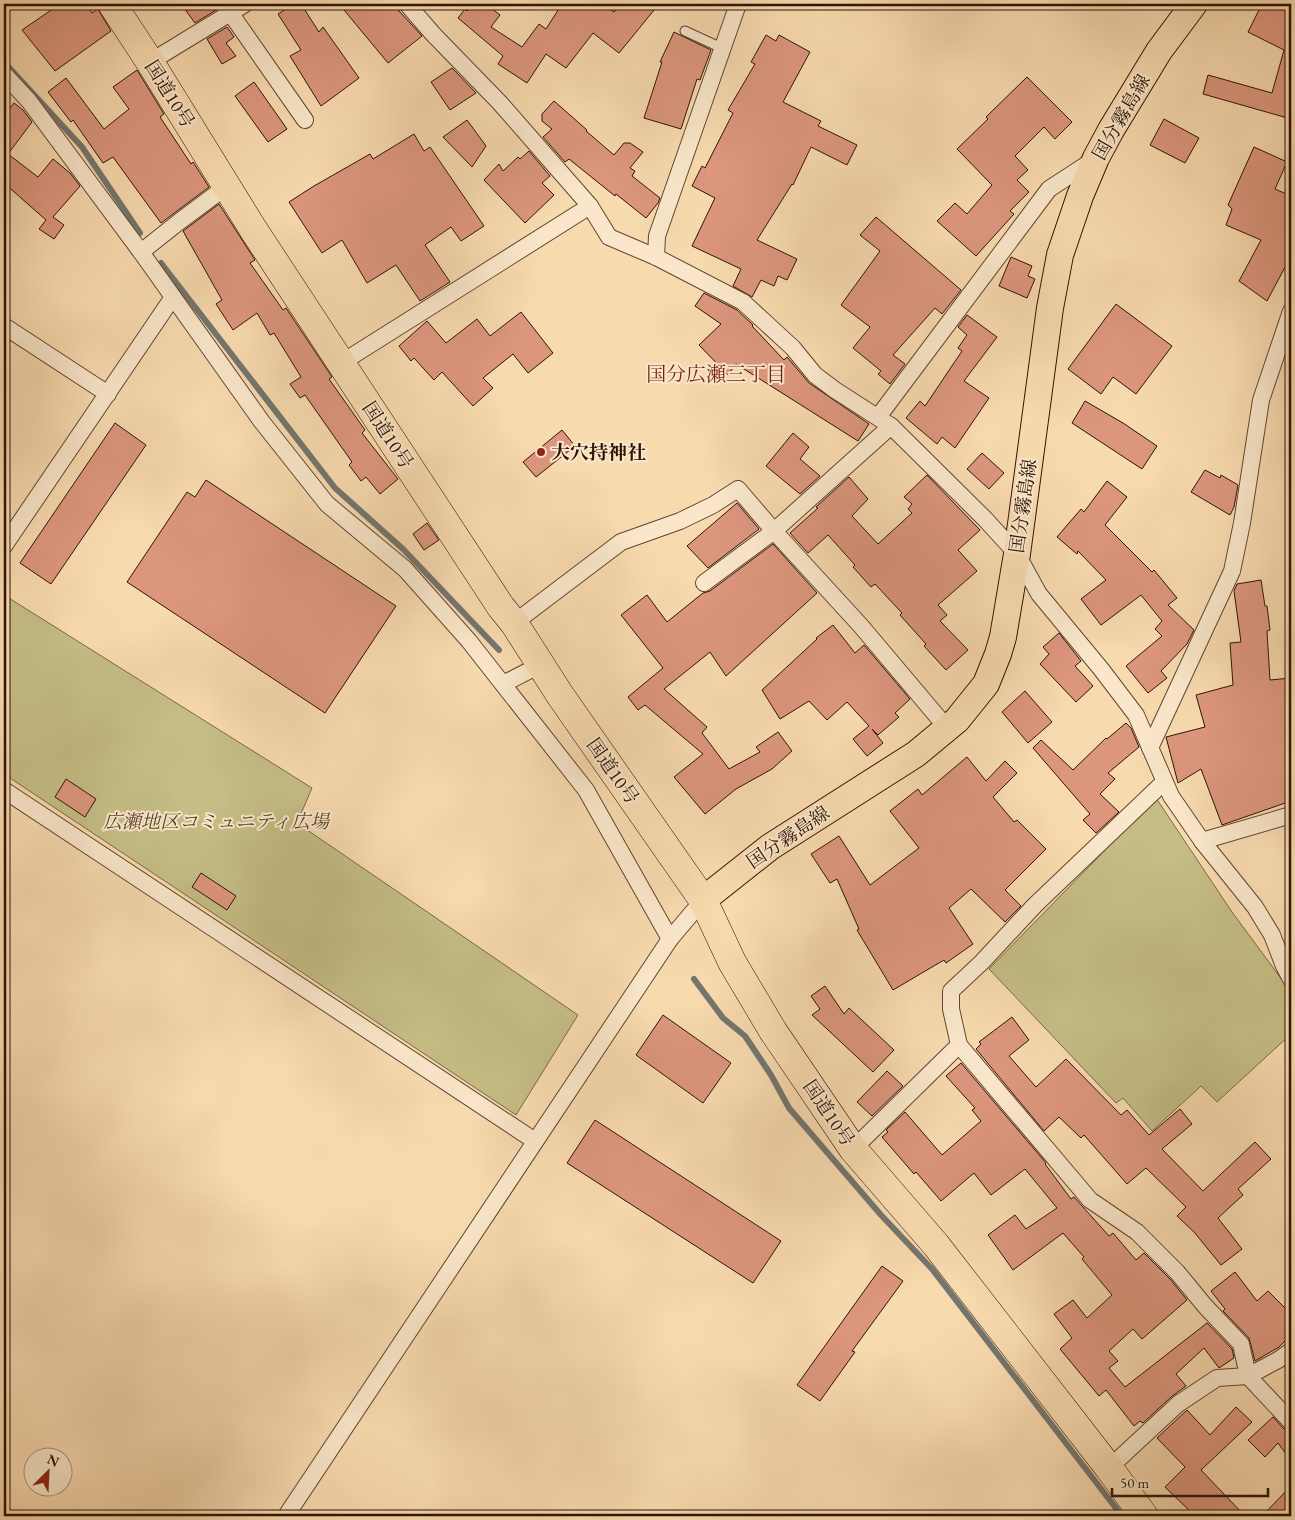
<svg xmlns="http://www.w3.org/2000/svg" width="1295" height="1520" viewBox="0 0 1295 1520" font-family="'EB Garamond','Noto Serif JP',serif">
<style>
.green{fill:#c5bd85;stroke:#7a6844}
.lines{fill:none;stroke-linecap:round;stroke-linejoin:round}
.stream{stroke:#73766e;stroke-width:6}
.building{fill:#dc967e;stroke:#2f1304}
.lane-casing{stroke:#61452f;stroke-width:11}
.street-casing{stroke:#61452f;stroke-width:18}
.primary-casing{stroke:#2f1304;stroke-width:28}
.highway-casing{stroke:#2f1304;stroke-width:29}
.lane{stroke:#fae7cb;stroke-width:9}
.street{stroke:#fae7cb;stroke-width:16}
.primary{stroke:#f8daaf;stroke-width:26}
.highway{stroke:#f8daaf;stroke-width:28}
.poi-dot{fill:#8f2418;stroke:#fae7cb;stroke-width:2}
.labels{text-anchor:middle;dominant-baseline:central;stroke-width:4;stroke-linejoin:round;paint-order:stroke}
.street-label{font-size:19px;fill:#2f1304;stroke:#fae7cb}
.poi-label{font-size:19px;font-weight:bold;fill:#2f1304;stroke:#fae7cb;text-anchor:start}
.park-label{font-size:19px;font-style:italic;fill:#5c462b;stroke:#fae7cb}
.neighbourhood-label{font-size:20px;fill:#7a1f14;stroke:#fae7cb}
</style>
<rect width="100%" height="100%" fill="#f8daaf"/>
<filter id="stains"><feTurbulence type="fractalNoise" baseFrequency=".004" numOctaves="4"/><feColorMatrix values="0 0 0 0 .2 0 0 0 0 .09 0 0 0 0 .02 0 0 0 .5 -.17"/></filter>
<radialGradient id="worn" r=".72"><stop offset=".6" stop-color="#630" stop-opacity="0"/><stop offset="1" stop-color="#630" stop-opacity=".3"/></radialGradient>
<!-- green -->
<g class="green">
<path d="M4,595L312,788L297,823L578,1015L516,1115L4,774Z"/>
<path d="M1156,798L1232,912L1291,992V1034L1217,1102L1201,1086L1152,1131L1123,1098L1116,1103L989,969Z"/>
</g>
<g class="lines">
<!-- stream -->
<g class="stream">
<path d="M4,62L82,147L140,233"/>
<path d="M161,263L335,488L403,549L499,650"/>
<path d="M694,979L723,1018L745,1036L771,1075L789,1108L881,1215L932,1269L1122,1516"/>
</g>
</g>
<!-- building -->
<g class="building">
<path d="M60,4H86L92,13L98,9L111,31L55,71L22,30Z"/>
<path d="M181,4H211L216,10L195,23Z"/>
<path d="M294,4H301L319,32L323,27L359,78L321,106L290,56L301,50L278,14Z"/>
<path d="M339,4H397L399,11L422,36L388,63Z"/>
<path d="M474,4H486L500,15L491,27L522,47L539,24L546,29L562,4H602L614,12L621,4H659L619,53L593,33L566,68L546,54L527,83L498,64L503,56L458,18L465,9L467,11Z"/>
<path d="M1262,4H1276L1291,11V119L1203,94L1208,75L1272,93L1284,50L1248,32Z"/>
<path d="M227,27L234,37L226,43L236,56L222,64L207,39Z"/>
<path d="M674,32L711,50L700,80L697,79L681,129L644,118L662,62H660Z"/>
<path d="M766,35L776,41L779,35L810,52L783,102L821,121L818,126L857,145L847,165L811,147L793,185L792,184L757,240L797,259L787,280L778,276L774,286L761,280L752,297L733,286L741,269L692,246L715,198L692,186L702,166L705,168L733,113L728,110L755,64L751,62Z"/>
<path d="M452,68L476,93L450,110L431,82Z"/>
<path d="M137,70L164,114L160,117L191,164L193,162L209,187L161,223L113,157L103,163L73,120L71,122L48,92L66,78L104,129L129,109L113,87Z"/>
<path d="M1027,77L1072,122L1055,139L1044,127L1015,156L1028,170L1017,180L1029,192L1010,211L1014,214L976,256L937,221L955,203L967,214L992,185L957,149L988,119L986,117Z"/>
<path d="M254,82L287,129L268,142L235,96Z"/>
<path d="M554,101L587,130L586,131L614,155L624,143H630L643,152L630,168L635,171L632,176L660,198L658,203L646,218L616,194L615,196L569,159L565,162L543,137L552,129L542,121V114Z"/>
<path d="M14,103L23,110L32,122L8,154L38,177L53,159L70,173L80,186L53,217L64,225L54,239L39,229L46,220L4,183V116Z"/>
<path d="M1164,119L1199,138L1185,163L1150,145Z"/>
<path d="M467,120L486,146L472,167L443,137Z"/>
<path d="M414,134L424,151L430,147L484,226L461,241L451,227L425,245L450,282L420,301L396,265L367,283L342,240L322,253L289,202L314,186L370,154L373,159Z"/>
<path d="M1254,147L1287,162L1275,189L1291,196V215L1286,227L1291,230V256L1267,301L1239,281L1261,240L1226,225L1232,209L1228,205Z"/>
<path d="M529,151L550,176L542,183L554,195L525,223L484,180L499,164L503,171L518,157L520,159Z"/>
<path d="M219,204L255,260L250,263L283,310L286,308L332,377L329,379L365,430L362,433L398,479L380,494L366,477L361,481L349,465L352,462L305,395L300,398L290,384L301,377L274,333L270,335L257,313L233,330L216,304L222,300L183,231Z"/>
<path d="M876,217L961,290L942,314L935,308L893,355L905,364L890,384L878,374L881,371L853,348L870,327L841,305L880,251L860,235Z"/>
<path d="M1011,257L1032,266L1028,276L1035,279L1027,298L999,286Z"/>
<path d="M704,293L737,310L753,325L752,326L784,360L787,357L809,383L869,424L858,441L736,364L728,375L699,345L721,324L695,306Z"/>
<path d="M1116,304L1172,346L1136,394L1113,377L1101,394L1068,369Z"/>
<path d="M521,312L553,353L528,373L513,354L483,378L493,388L473,406L442,372L434,380L414,358L411,361L399,346L427,321L446,343L477,319L490,336Z"/>
<path d="M967,315L997,337L964,381L989,398L955,448L942,437L937,444L906,418L920,401L925,406L962,351L958,348L967,335L958,327Z"/>
<path d="M1085,401L1123,423L1157,446L1142,469L1072,423Z"/>
<path d="M115,423L146,445L51,584L20,563Z"/>
<path d="M562,430L575,446L536,477L523,462Z"/>
<path d="M793,433L809,447L800,459L820,476L800,494L766,466Z"/>
<path d="M982,453L1004,473L989,489L967,469Z"/>
<path d="M1205,470L1220,478L1221,475L1238,485L1234,507L1230,515L1191,492Z"/>
<path d="M927,475L980,530L958,550L977,571L938,605L947,615L940,621L968,650L946,670L924,646L926,644L900,615L902,613L875,584L871,587L853,567L855,565L828,535L808,553L790,533L818,508L816,507L849,477L868,499L852,516L878,544L912,513L908,509L912,504L904,497Z"/>
<path d="M206,480L396,606L325,713L127,582L187,492L195,497Z"/>
<path d="M1107,481L1127,497L1105,525L1152,572L1154,570L1177,598L1168,605L1194,630L1187,644L1161,671L1167,678L1148,693L1126,666L1162,636L1155,629L1162,621L1141,595L1101,625L1081,599L1106,580L1078,551L1077,554L1057,537L1081,509L1084,512Z"/>
<path d="M737,503L759,529L708,568L687,546Z"/>
<path d="M427,523L439,540L424,550L413,534Z"/>
<path d="M773,544L817,593L726,676L710,652L664,689L707,727L702,733L729,769L760,752L756,747L778,732L792,751L772,769L736,789L705,814L674,777L703,754L645,705L638,710L628,697L663,668L621,615L647,595L667,622L703,593L710,591Z"/>
<path d="M1261,580L1265,606H1267L1270,630L1267,631L1270,680L1291,678V801L1222,825L1201,769L1178,783L1166,737L1205,727L1196,695L1233,685L1230,643L1241,642L1234,591L1237,584Z"/>
<path d="M833,625L855,653L864,645L910,699L895,713L899,717L878,735L872,729L883,743L867,756L853,739L869,726L847,702L827,720L809,701L780,719L762,690L817,639L816,638Z"/>
<path d="M1059,633L1081,661L1075,666L1093,686L1076,702L1040,664L1049,654L1043,647Z"/>
<path d="M1025,691L1052,722L1028,743L1002,712Z"/>
<path d="M1126,723L1131,728L1139,747L1108,773L1115,779L1100,794L1119,812L1096,833L1083,820L1090,814L1033,748L1041,740L1073,770L1106,738L1107,739Z"/>
<path d="M967,757L986,781L1005,761L1017,773L993,797L1014,822L1017,820L1046,849L1005,890L1021,906L1005,922L971,889L949,908L973,944L946,963L944,960L893,990L857,930L859,929L837,879L830,883L811,854L839,836L870,885L919,848L890,811L918,789L922,795Z"/>
<path d="M66,779L96,799L85,817L55,797Z"/>
<path d="M201,873L236,896L227,910L192,887Z"/>
<path d="M825,986L844,1014L849,1008L894,1050L873,1072L812,1015L820,1009L811,996Z"/>
<path d="M663,1015L731,1063L703,1103L636,1055Z"/>
<path d="M1012,1017L1029,1040L1009,1056L1036,1087L1066,1059L1121,1115L1127,1110L1149,1135L1180,1109L1192,1124L1162,1149L1203,1191L1255,1142L1271,1159L1238,1189L1243,1195L1218,1218L1242,1249L1221,1265L1194,1232L1177,1216L1186,1207L1146,1168L1127,1184L1084,1135L1081,1138L1059,1117L1044,1131L976,1049L981,1044L979,1042Z"/>
<path d="M961,1063L1046,1163L1045,1164L1071,1199L1074,1197L1109,1236L1113,1233L1136,1260L1144,1253L1170,1279L1187,1300L1142,1339L1133,1329L1109,1351L1118,1361L1109,1368L1125,1387L1207,1323L1232,1349L1234,1358L1219,1368L1204,1348L1176,1374L1186,1386L1171,1397L1143,1423L1140,1421L1134,1426L1106,1390L1099,1396L1060,1349L1072,1338L1054,1314L1073,1300L1087,1318L1112,1295L1082,1259L1084,1257L1063,1233L1013,1270L988,1235L1015,1215L1026,1229L1057,1208L1025,1169L991,1195L974,1173L941,1201L916,1172L914,1174L882,1137L888,1132L886,1130L905,1112L942,1155L981,1121L972,1110L975,1108L946,1076Z"/>
<path d="M887,1071L903,1086L872,1116L857,1102Z"/>
<path d="M595,1120L781,1241L753,1283L567,1163Z"/>
<path d="M882,1266L903,1281L852,1351L855,1352L820,1401L797,1385Z"/>
<path d="M1235,1272L1257,1301L1268,1291L1291,1314V1335L1279,1347L1255,1361L1249,1338L1223,1311L1225,1309L1211,1291Z"/>
<path d="M1236,1407L1252,1422L1201,1470L1245,1516H1195L1165,1487L1185,1467L1157,1438L1187,1410L1210,1435Z"/>
<path d="M1273,1417L1284,1429L1291,1432V1461L1278,1443L1265,1457L1248,1440Z"/>
<path d="M1291,1486V1516H1262Z"/>
</g>
<g class="lines">
<!-- lane casing -->
<g class="lane-casing">
<path id="lane" d="M685,31L724,49"/>
</g>
<!-- street casing -->
<g class="street-casing">
<g id="street">
<path d="M224,4L305,120"/>
<path d="M407,4L433,34L500,103L590,206L609,237L656,257L743,302L793,348L815,375L835,390L891,426L985,519L1017,554L1039,594L1101,669L1136,715L1171,796L1202,841L1255,907L1272,935L1284,966L1291,979"/>
<path d="M150,62L245,4"/>
<path d="M4,74L29,101L141,252L262,422L327,504L405,569L469,641L586,790L670,939"/>
<path d="M141,252L180,221L227,186"/>
<path d="M656,257L657,236L738,4"/>
<path d="M4,326L108,394"/>
<path d="M341,363L590,206"/>
<path d="M878,417L1049,189L1095,159"/>
<path d="M4,546L173,297"/>
<path d="M704,583L774,531L891,426"/>
<path d="M514,623L621,542L680,521L713,505L738,489L774,531L861,626L947,728"/>
<path d="M503,684L540,665"/>
<path d="M1150,748L1232,571L1242,523L1261,400L1291,311"/>
<path d="M4,790L535,1141"/>
<path d="M1202,841L1291,815"/>
<path d="M959,1045L951,1009V991L982,962L1035,905L1164,782"/>
<path d="M853,1149L959,1045L1090,1200L1137,1232L1177,1272L1205,1306L1241,1344L1248,1376L1291,1422"/>
<path d="M1109,1468L1178,1404L1217,1378L1248,1376L1278,1360L1291,1351"/>
<path d="M286,1516L670,939L703,900"/>
</g>
</g>
<!-- primary casing -->
<g class="primary-casing">
<path id="primary" d="M703,900L770,847L916,754L957,720L986,684L998,654L1003,637L1017,554L1050,308L1060,255L1080,196L1096,158L1111,130L1159,51L1194,4"/>
</g>
<!-- highway casing -->
<g class="highway-casing">
<path id="highway" d="M112,4L150,62L253,229L501,607L514,623L560,695L703,900L732,962L773,1031L853,1149L936,1245L1109,1468L1144,1516"/>
</g>
<!-- lane -->
<use href="#lane" class="lane"/>
<!-- street -->
<use href="#street" class="street"/>
<!-- primary -->
<use href="#primary" class="primary"/>
<!-- highway -->
<use href="#highway" class="highway"/>
</g>
<!-- markers -->
<circle class="poi-dot" cx="541" cy="452" r="5"/>
<g class="labels">
<!-- street labels -->
<g class="street-label">
<text transform="translate(170 94) rotate(58)">国道10号</text>
<text transform="translate(1121 117) rotate(-60)">国分霧島線</text>
<text transform="translate(388 435) rotate(57)">国道10号</text>
<text transform="translate(1023 506) rotate(-82)">国分霧島線</text>
<text transform="translate(613 771) rotate(55)">国道10号</text>
<text transform="translate(788 837) rotate(-34)">国分霧島線</text>
<text transform="translate(829 1113) rotate(56)">国道10号</text>
</g>
<!-- poi labels -->
<g class="poi-label">
<text x="551" y="452">大穴持神社</text>
</g>
<!-- park labels -->
<g class="park-label">
<text x="216" y="821">広瀬地区コミュニティ広場</text>
</g>
<!-- neighbourhood labels -->
<g class="neighbourhood-label">
<text x="716" y="374">国分広瀬三丁目</text>
</g>
</g>
<!-- margin -->
<rect width="1295" height="1520" fill="none" stroke="#f8daaf" stroke-width="20"/>
<rect x="5" y="5" width="1285" height="1510" fill="none" stroke="#2f1304" stroke-width="2.5"/>
<rect x="10" y="10" width="1275" height="1500" fill="none" stroke="#2f1304"/>
<!-- north arrow -->
<g transform="translate(48 1472) rotate(24)"><circle r="24" fill="#fae7cb" stroke="#a9927b"/>
<path d="M0-4L9 19L0 12L-9 19Z" fill="#8f2418"/>
<text y="-8" font-size="14" font-weight="bold" text-anchor="middle" fill="#2f1304">N</text>
</g>
<!-- scale -->
<path d="M1112 1488v8h156v-8" fill="none" stroke="#2f1304" stroke-width="2.5"/>
<text x="1120" y="1488" font-size="15" fill="#2f1304" stroke="#fae7cb" stroke-width="4" paint-order="stroke">50 m</text>
<rect width="100%" height="100%" filter="url(#stains)"/>
<rect width="100%" height="100%" fill="url(#worn)"/>
</svg>
